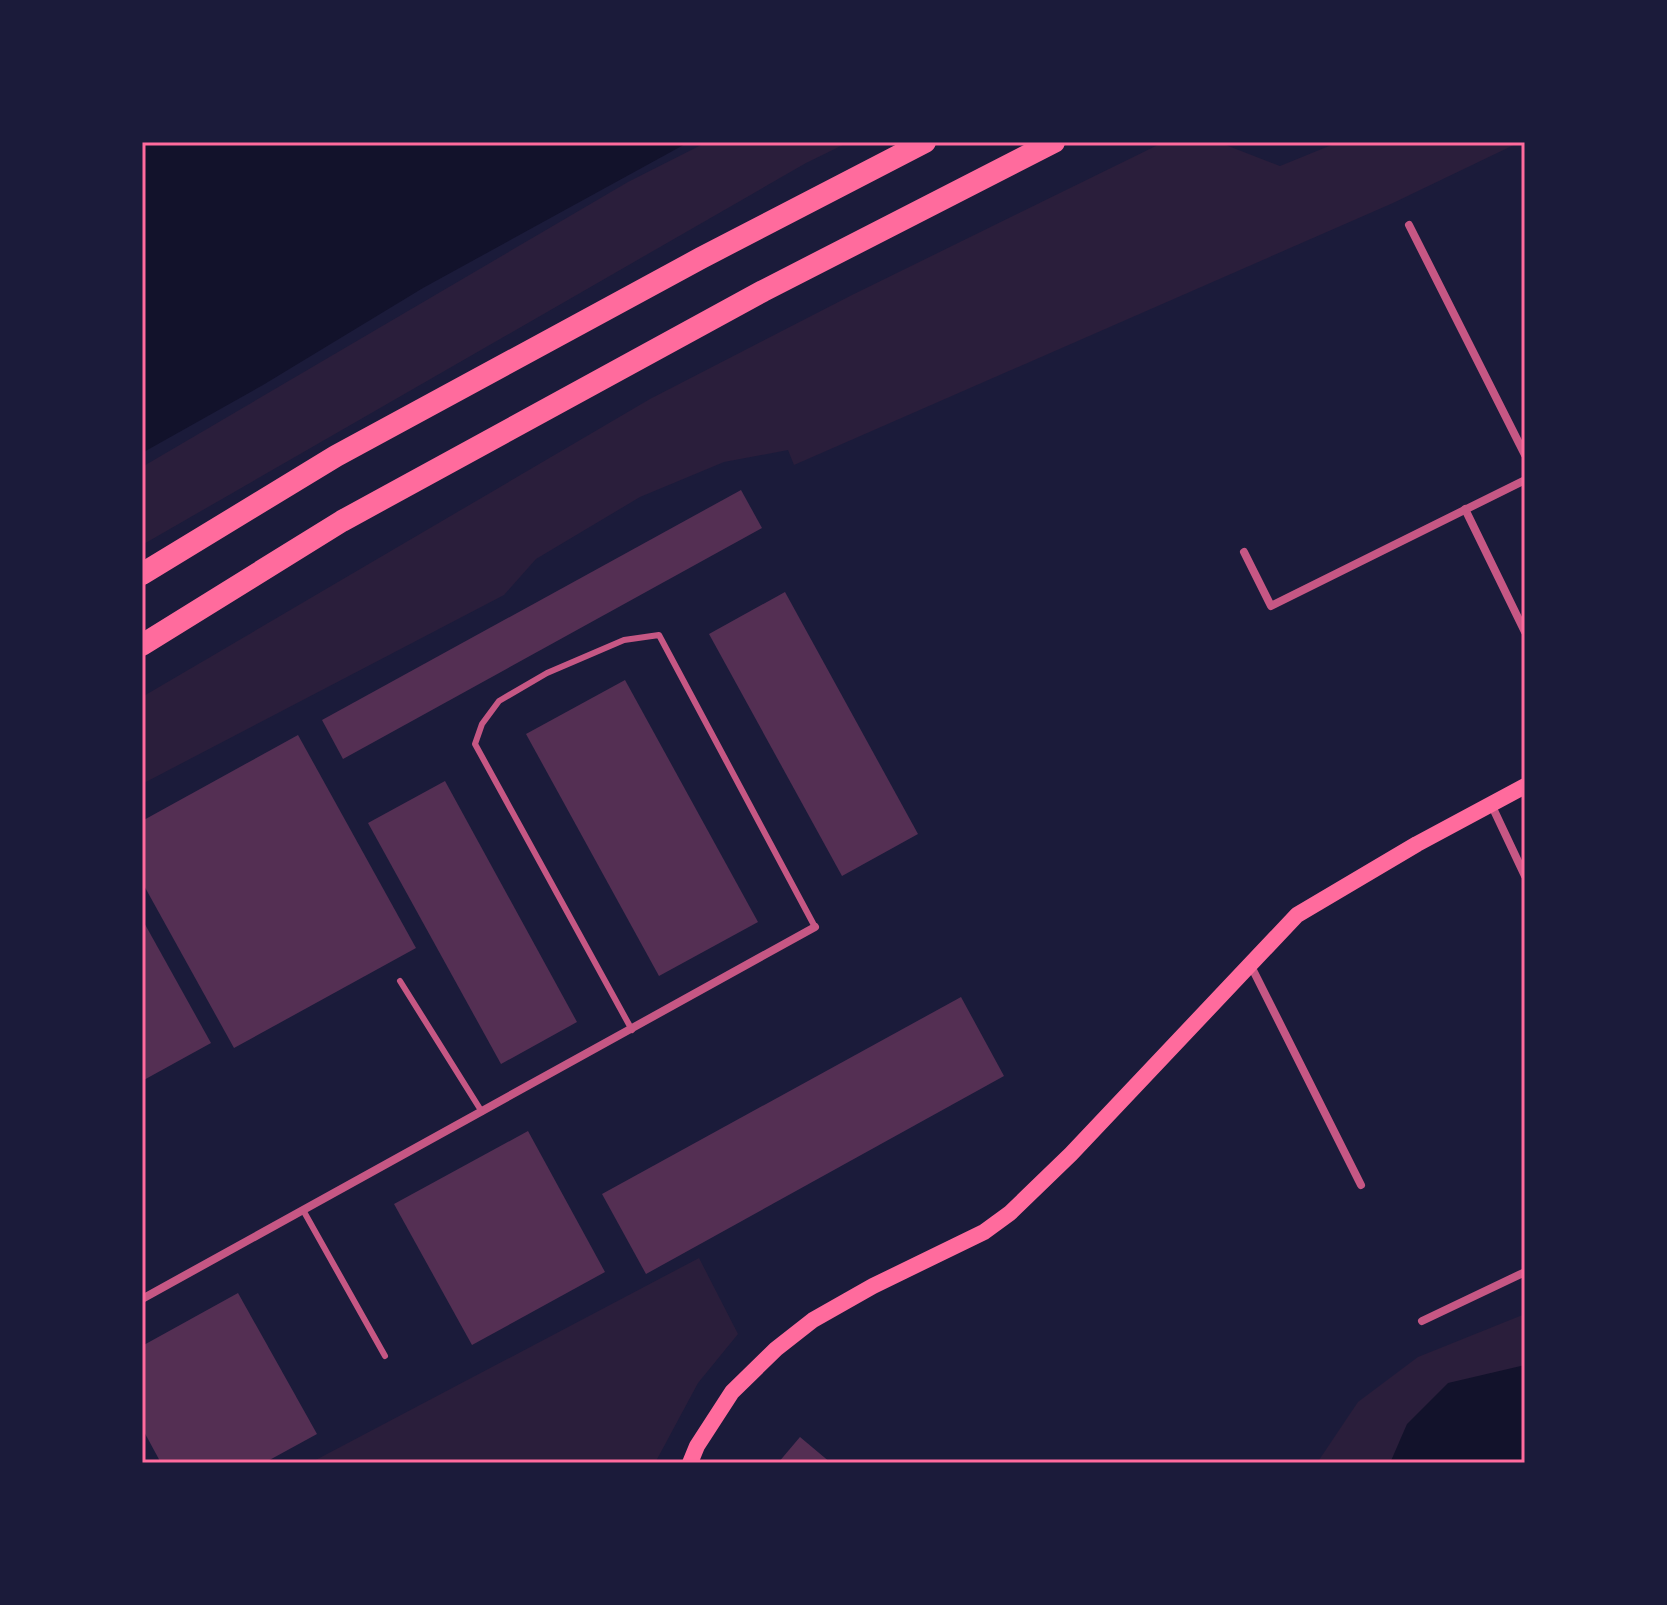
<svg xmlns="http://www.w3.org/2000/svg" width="1667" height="1605" viewBox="0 0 1667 1605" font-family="Mulish,sans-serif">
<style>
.green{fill:#2a1e3b}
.water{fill:#12122b}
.building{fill:#542f53}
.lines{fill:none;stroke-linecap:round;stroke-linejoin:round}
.service{stroke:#c65784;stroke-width:6}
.minor{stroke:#c65784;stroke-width:8}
.secondary{stroke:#ff6b9d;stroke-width:16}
.trunk{stroke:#ff6b9d;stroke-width:22}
.neatline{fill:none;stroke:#ff6b9d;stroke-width:3}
</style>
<rect width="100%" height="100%" fill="#1b1b3a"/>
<!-- green -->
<g class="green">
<path d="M707,142H849L806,163L142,545V467L628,182Z"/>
<path d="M1164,142H1218L1280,166L1339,142H1520L1393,203L794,465L788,450L724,462L640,497L536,559L504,595L142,784V697L650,399L852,295Z"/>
<path d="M699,1258L738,1334L698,1383L655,1463H310Z"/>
<path d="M1525,1314V1463H1317L1358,1402L1418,1357Z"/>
</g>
<!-- water -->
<g class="water">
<path d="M142,142H689L423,288L263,385L142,453Z"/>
<path d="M1525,1365V1463H1390L1407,1424L1448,1383Z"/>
</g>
<!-- building -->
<g class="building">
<path d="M741,490L762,528L343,759L322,720Z"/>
<path d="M785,592L918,834L842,876L709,634Z"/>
<path d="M625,680L758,922L659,976L526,734Z"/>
<path d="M298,735L416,948L234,1048L142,882V821Z"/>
<path d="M445,781L577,1022L501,1064L368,823Z"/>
<path d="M142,919L211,1043L142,1081Z"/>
<path d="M961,997L1004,1076L646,1274L602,1194Z"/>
<path d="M528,1131L605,1272L472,1345L394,1204Z"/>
<path d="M238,1293L317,1434L264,1463H161L142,1428V1346Z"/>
<path d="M800,1437L831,1463H778Z"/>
</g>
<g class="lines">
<!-- service -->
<g class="service">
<path d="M400,981L482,1112"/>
<path d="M632,1030L475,744L482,724L499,701L547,673L624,640L659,635L815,927"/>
<path d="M303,1210L385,1356"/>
</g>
<!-- minor -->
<g class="minor">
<path d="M1409,225L1525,455"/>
<path d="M1465,509L1525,632"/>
<path d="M1244,552L1271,606L1525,480"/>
<path d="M1491,804L1525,876"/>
<path d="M1250,964L1361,1185"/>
<path d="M142,1299L815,927"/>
<path d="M1422,1321L1525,1272"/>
</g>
<!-- secondary -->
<path class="secondary" d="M690,1463L697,1446L732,1392L776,1349L813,1320L873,1286L984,1232L1010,1213L1071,1154L1297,915L1417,844L1525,786"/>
<!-- trunk -->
<g class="trunk">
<path d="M142,574L336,456L701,258L925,142"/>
<path d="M142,645L342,521L763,291L1054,142"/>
</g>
</g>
<!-- border -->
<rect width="1667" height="1605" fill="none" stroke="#1b1b3a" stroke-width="288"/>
<rect x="144" y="144" width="1379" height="1317" class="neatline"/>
</svg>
